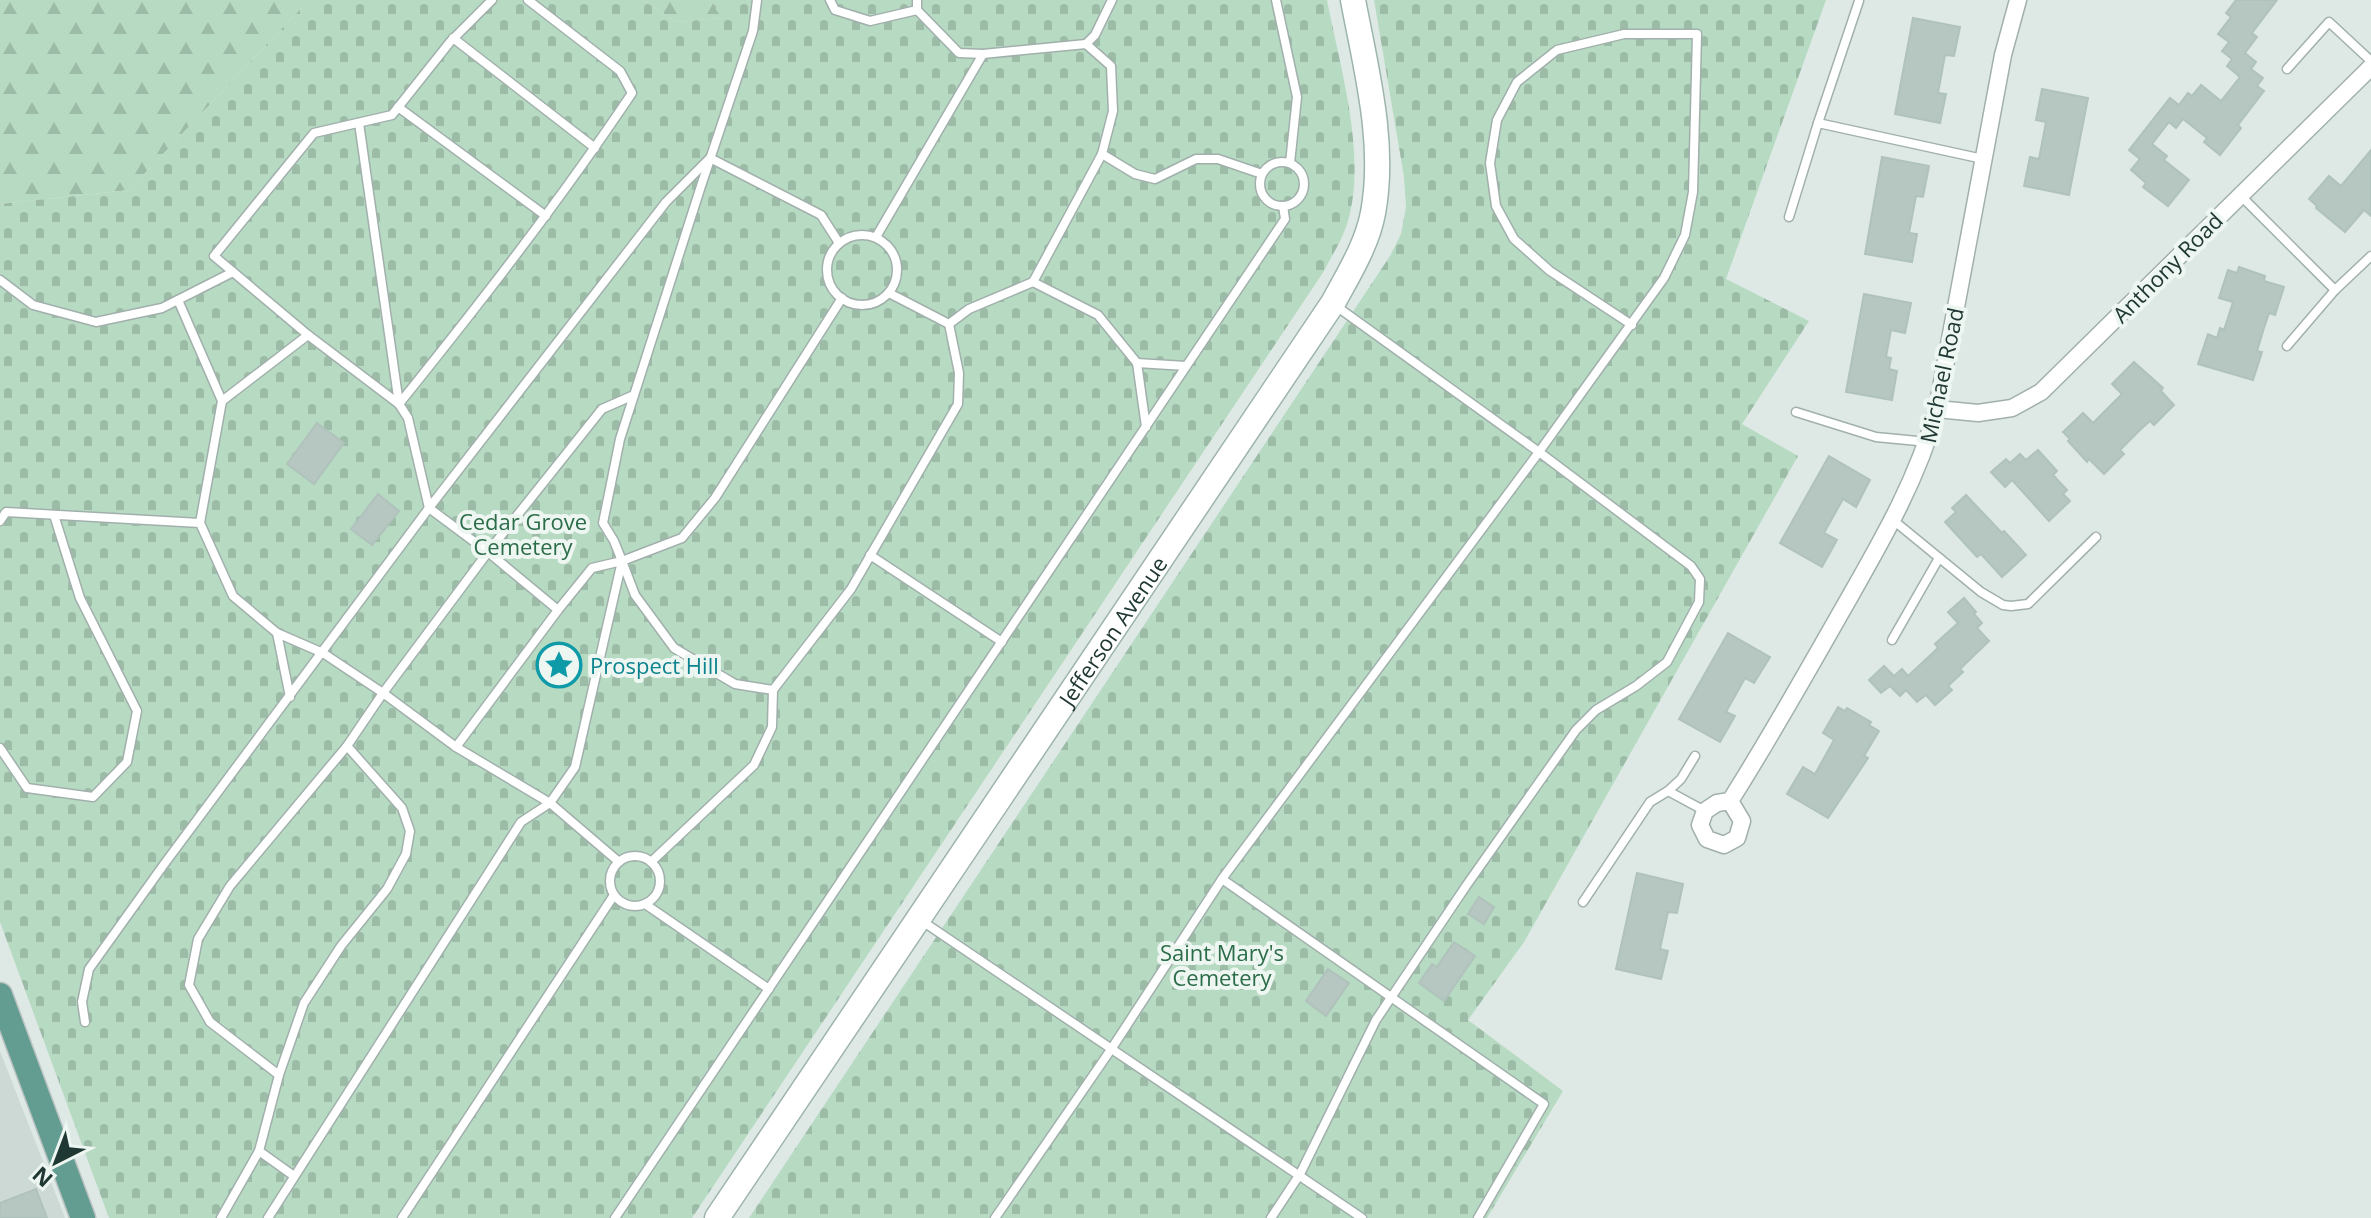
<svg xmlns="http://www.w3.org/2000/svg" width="2371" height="1218" viewBox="0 0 2371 1218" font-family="'Open Sans',sans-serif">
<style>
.built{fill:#ccd9d4}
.forest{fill:url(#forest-firs)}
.cemetery{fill:url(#cemetery-stones)}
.building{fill:#b6c6c1;stroke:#b0c2bc;stroke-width:2}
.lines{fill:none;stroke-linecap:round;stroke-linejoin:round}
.lane-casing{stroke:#a1b0ac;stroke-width:11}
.street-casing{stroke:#a1b0ac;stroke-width:19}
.secondary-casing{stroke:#9db4ad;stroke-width:27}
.primary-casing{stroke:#bcc3c2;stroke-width:27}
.lane{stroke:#fff;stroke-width:8}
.street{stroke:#fff;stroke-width:16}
.secondary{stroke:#fff;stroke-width:24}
.primary{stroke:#639d92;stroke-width:24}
.labels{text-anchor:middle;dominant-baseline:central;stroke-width:8;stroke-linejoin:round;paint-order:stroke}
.street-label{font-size:22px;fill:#203833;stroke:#eef6f2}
.park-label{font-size:22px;fill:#2c6d49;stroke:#eef6f2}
.culture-label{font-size:22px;fill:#0d838f;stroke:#eef6f2;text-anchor:start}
</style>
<defs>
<pattern id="forest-firs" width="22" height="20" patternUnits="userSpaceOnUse" patternTransform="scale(2)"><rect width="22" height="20" fill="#b7dac2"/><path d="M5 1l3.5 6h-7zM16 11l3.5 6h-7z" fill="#9dbca7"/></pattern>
<pattern id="cemetery-stones" width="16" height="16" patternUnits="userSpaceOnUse" patternTransform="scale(2)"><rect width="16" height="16" fill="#b7dac2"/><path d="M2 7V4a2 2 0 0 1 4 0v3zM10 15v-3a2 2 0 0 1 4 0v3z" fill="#9dbca7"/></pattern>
</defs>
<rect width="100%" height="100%" fill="#dee9e5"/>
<!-- built -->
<path class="built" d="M0,1051L65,1218H0Z"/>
<!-- forest -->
<g class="forest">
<path d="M0,0H309L129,190L0,204Z"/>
<path d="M644,0H709L723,18L676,22Z"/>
</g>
<!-- cemetery -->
<g class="cemetery">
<path d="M309,0H644L676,22L722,18L709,0H1327C1340,68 1369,160 1346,227C1341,242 1331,257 1324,271L692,1218H109L0,922V204L129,190Z"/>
<path d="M1374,0H1826L1726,279L1809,321L1742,424L1798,456L1524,942L1468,1020L1563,1091L1487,1218H749L1390,256L1401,234L1406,207L1404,177Z"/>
</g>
<!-- building -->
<g class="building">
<path d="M2236,0H2277L2252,33L2257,37L2245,53L2256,62L2251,69L2263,78L2257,86L2264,91L2238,125L2241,128L2220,155L2204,142L2207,138L2183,119L2176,128L2169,122L2152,144L2167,156L2164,160L2189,180L2168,206L2143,187L2146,183L2131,170L2140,159L2129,150L2170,98L2179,105L2188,93L2192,96L2201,85L2221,101L2240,77L2227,66L2232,59L2222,51L2229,42L2218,34L2231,17L2226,13Z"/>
<path d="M1913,18L1960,27L1954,56L1945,55L1938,93L1946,94L1940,123L1895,114Z"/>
<path d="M2042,89L2088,98L2069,195L2024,186L2030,157L2039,159L2046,122L2036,120Z"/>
<path d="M2371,150V216L2364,210L2345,232L2316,208L2317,206L2309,199L2329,176L2341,186Z"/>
<path d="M1882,157L1929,166L1923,197L1916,196L1909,233L1917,234L1912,262L1865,254Z"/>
<path d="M2239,267L2265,276L2264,281L2284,287L2275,315L2269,313L2264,328L2257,351L2262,352L2253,380L2198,364L2208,334L2217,338L2220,328L2224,330L2233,302L2219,298L2228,270L2237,273Z"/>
<path d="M1864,294L1911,303L1905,333L1891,330L1886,357L1891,358L1889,369L1897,371L1892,400L1846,392Z"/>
<path d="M2134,362L2163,388L2161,391L2174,405L2154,425L2150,421L2142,428L2120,450L2124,454L2104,474L2089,459L2087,462L2068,441L2070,439L2063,432L2083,413L2093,423L2122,394L2112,384Z"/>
<path d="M317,423L344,443L314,484L287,464Z"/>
<path d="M2038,450L2057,471L2053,475L2067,490L2063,494L2070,501L2049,521L2012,480L2005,487L1991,472L2006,459L2010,463L2020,454L2026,460Z"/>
<path d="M1829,456L1870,480L1856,507L1843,499L1824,533L1837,540L1822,567L1780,543Z"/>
<path d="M378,494L399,511L372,545L351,529Z"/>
<path d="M1966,495L2002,533L2004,531L2026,555L2002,577L1981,554L1977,557L1945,522L1956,512L1952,508Z"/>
<path d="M1964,598L1976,612L1974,614L1982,623L1977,628L1989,641L1960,669L1963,672L1948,686L1952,690L1935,705L1926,695L1917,702L1906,690L1900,696L1890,686L1881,693L1869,680L1884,666L1894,676L1902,669L1908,676L1938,648L1935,644L1958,623L1948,612Z"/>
<path d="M1728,633L1770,657L1754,683L1745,678L1726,712L1735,716L1720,742L1679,719Z"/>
<path d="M1838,707L1845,711L1847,708L1871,722L1869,725L1879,731L1864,756L1868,758L1828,818L1787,794L1803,767L1815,774L1834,740L1823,733Z"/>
<path d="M1637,873L1683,884L1677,913L1668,912L1660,949L1668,951L1661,979L1616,969Z"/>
<path d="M1479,897L1494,907L1484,924L1468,914Z"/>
<path d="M1454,942L1475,956L1444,1001L1419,983L1432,964L1437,967Z"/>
<path d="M1328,969L1349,983L1326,1016L1306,1001Z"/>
<path d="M36,1189L47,1218H0V1203Z"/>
</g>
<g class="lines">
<!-- lane casing -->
<g class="lane-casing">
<g id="lane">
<path d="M492,0L450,42L392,115L314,133L214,256L308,335L399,404L408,418L429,508L666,202L710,158L821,215L839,243"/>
<path d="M830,0L835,10L870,21L917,10"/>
<path d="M917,0V10L959,53L983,54"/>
<path d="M1276,0L1297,97L1290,163"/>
<path d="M453,38L595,148"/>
<path d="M1086,44L1111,66L1113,111L1102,154L1135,174L1155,179L1196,159H1218L1262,174"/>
<path d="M2287,69L2329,22L2371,61"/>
<path d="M398,107L546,216"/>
<path d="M359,123L399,404"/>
<path d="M1818,123L1859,1"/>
<circle cx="1282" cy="184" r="22"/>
<path d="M2241,196L2335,290L2287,346"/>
<path d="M1789,217L1818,123L1983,159"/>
<circle cx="862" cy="270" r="35"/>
<path d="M876,237L983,54L1086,44L1095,35L1112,0"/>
<path d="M0,280L33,305L96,322L162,308L233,272"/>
<path d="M1033,282L1098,315L1137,363L1146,427"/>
<path d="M2335,290L2371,256"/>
<path d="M178,300L222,401L200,523"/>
<path d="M949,324L969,309L1033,282L1102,154"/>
<path d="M1137,363L1186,366"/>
<path d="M222,401L308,335"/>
<path d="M399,404C481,302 559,202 632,93L620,71L528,0"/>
<path d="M1796,412L1876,437L1928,442"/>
<path d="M1893,520L1981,592L2003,605L2011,606L2028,604L2096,537"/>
<path d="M0,521L6,512L200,523L233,596L277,633"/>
<path d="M870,555L1002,642"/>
<path d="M622,561L635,595L674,648L735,684L773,690"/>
<path d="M558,610L592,568L622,561L682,538L715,498L842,298"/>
<path d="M1892,640L1939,558"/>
<path d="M290,697L277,633L323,653L383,693L488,552L602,409L634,395"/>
<path d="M456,747L550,803L619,862"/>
<path d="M0,748L27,788L93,797L127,762L137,711L80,598L54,515"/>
<path d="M1668,791L1681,779L1695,756"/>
<circle cx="635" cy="881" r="25"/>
<path d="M651,862L754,765L772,727L773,690L851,589L958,404L959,373L949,324L889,293"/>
<path d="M1222,879L1544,1104L1478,1218"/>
<path d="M1583,902L1650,802L1668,791L1705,811"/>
<path d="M645,904L769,989"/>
<path d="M922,921L1362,1218"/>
<path d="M85,1022L82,1002L89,969L165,863L429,508L488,552L558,610L456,747L383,693L347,746L230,886L198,939L189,985L210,1022L279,1075L259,1151L221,1218"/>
<path d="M279,1075L304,1003L341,946L387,889L406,854L410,831L402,808L347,746"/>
<path d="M259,1151L294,1176"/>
<path d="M268,1218L521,822L550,803L575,767L622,561L614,541L603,523L620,439L701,186L753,31L757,0"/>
<path d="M402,1218L614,895"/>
<path d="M615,1218L1285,219L1283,206"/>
<path d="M995,1218L1112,1048L1222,879L1539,452L1336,306"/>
<path d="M1271,1218L1300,1174L1376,1020L1466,886L1576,730L1596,710L1636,686L1667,662L1699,602L1700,579L1691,566L1539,452L1664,278L1685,235L1693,192L1697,34H1624L1557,50L1517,82L1497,120L1490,163L1496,206L1514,239L1550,271L1632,325"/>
</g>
</g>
<!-- street casing -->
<g class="street-casing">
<g id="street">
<path d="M1937,409L1978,413L2012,408L2041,392L2371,67"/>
<path d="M1730,801L1742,821L1737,838L1724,845L1707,839L1700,825L1705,811L1717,803L1730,801C1770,738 1807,672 1844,607C1881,542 1917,481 1937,409L2003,55L2018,0"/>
</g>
</g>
<!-- secondary casing -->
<g class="secondary-casing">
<g id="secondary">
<path id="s1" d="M717,1218L1333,303C1348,275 1367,245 1373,213C1386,143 1366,69 1353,0"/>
</g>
</g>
<!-- primary casing -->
<g class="primary-casing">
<path id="primary" d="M0,995L83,1218"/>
</g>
<!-- lane -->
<use href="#lane" class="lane"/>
<!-- street -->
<use href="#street" class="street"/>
<!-- secondary -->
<use href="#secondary" class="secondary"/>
<!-- primary -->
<use href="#primary" class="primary"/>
</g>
<!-- icons -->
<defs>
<g id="sight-ring" transform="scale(2.3)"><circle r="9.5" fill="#eef6f2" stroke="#0f9aa8" stroke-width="1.5"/><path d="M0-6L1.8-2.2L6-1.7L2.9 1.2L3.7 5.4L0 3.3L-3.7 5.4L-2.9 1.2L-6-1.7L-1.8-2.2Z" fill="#0f9aa8"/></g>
</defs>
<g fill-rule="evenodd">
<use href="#sight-ring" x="559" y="665"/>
</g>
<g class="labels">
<!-- street labels -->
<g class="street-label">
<text transform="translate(2167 267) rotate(-45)">Anthony Road</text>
<text transform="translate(1941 375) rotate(-78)">Michael Road</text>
<text stroke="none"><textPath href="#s1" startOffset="708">Jefferson Avenue</textPath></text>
</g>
<!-- park labels -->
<g class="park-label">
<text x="523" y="521">Cedar Grove<tspan x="523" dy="25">Cemetery</tspan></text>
<text x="1222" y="952">Saint Mary's<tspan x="1222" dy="25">Cemetery</tspan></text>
</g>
<!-- culture labels -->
<g class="culture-label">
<text x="590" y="665">Prospect Hill</text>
</g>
</g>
<!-- north arrow -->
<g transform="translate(56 1162) rotate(222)" stroke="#eef6f2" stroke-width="6" paint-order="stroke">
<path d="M0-6L14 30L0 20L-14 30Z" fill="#203833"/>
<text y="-12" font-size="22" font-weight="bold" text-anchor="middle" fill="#203833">N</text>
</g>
</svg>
